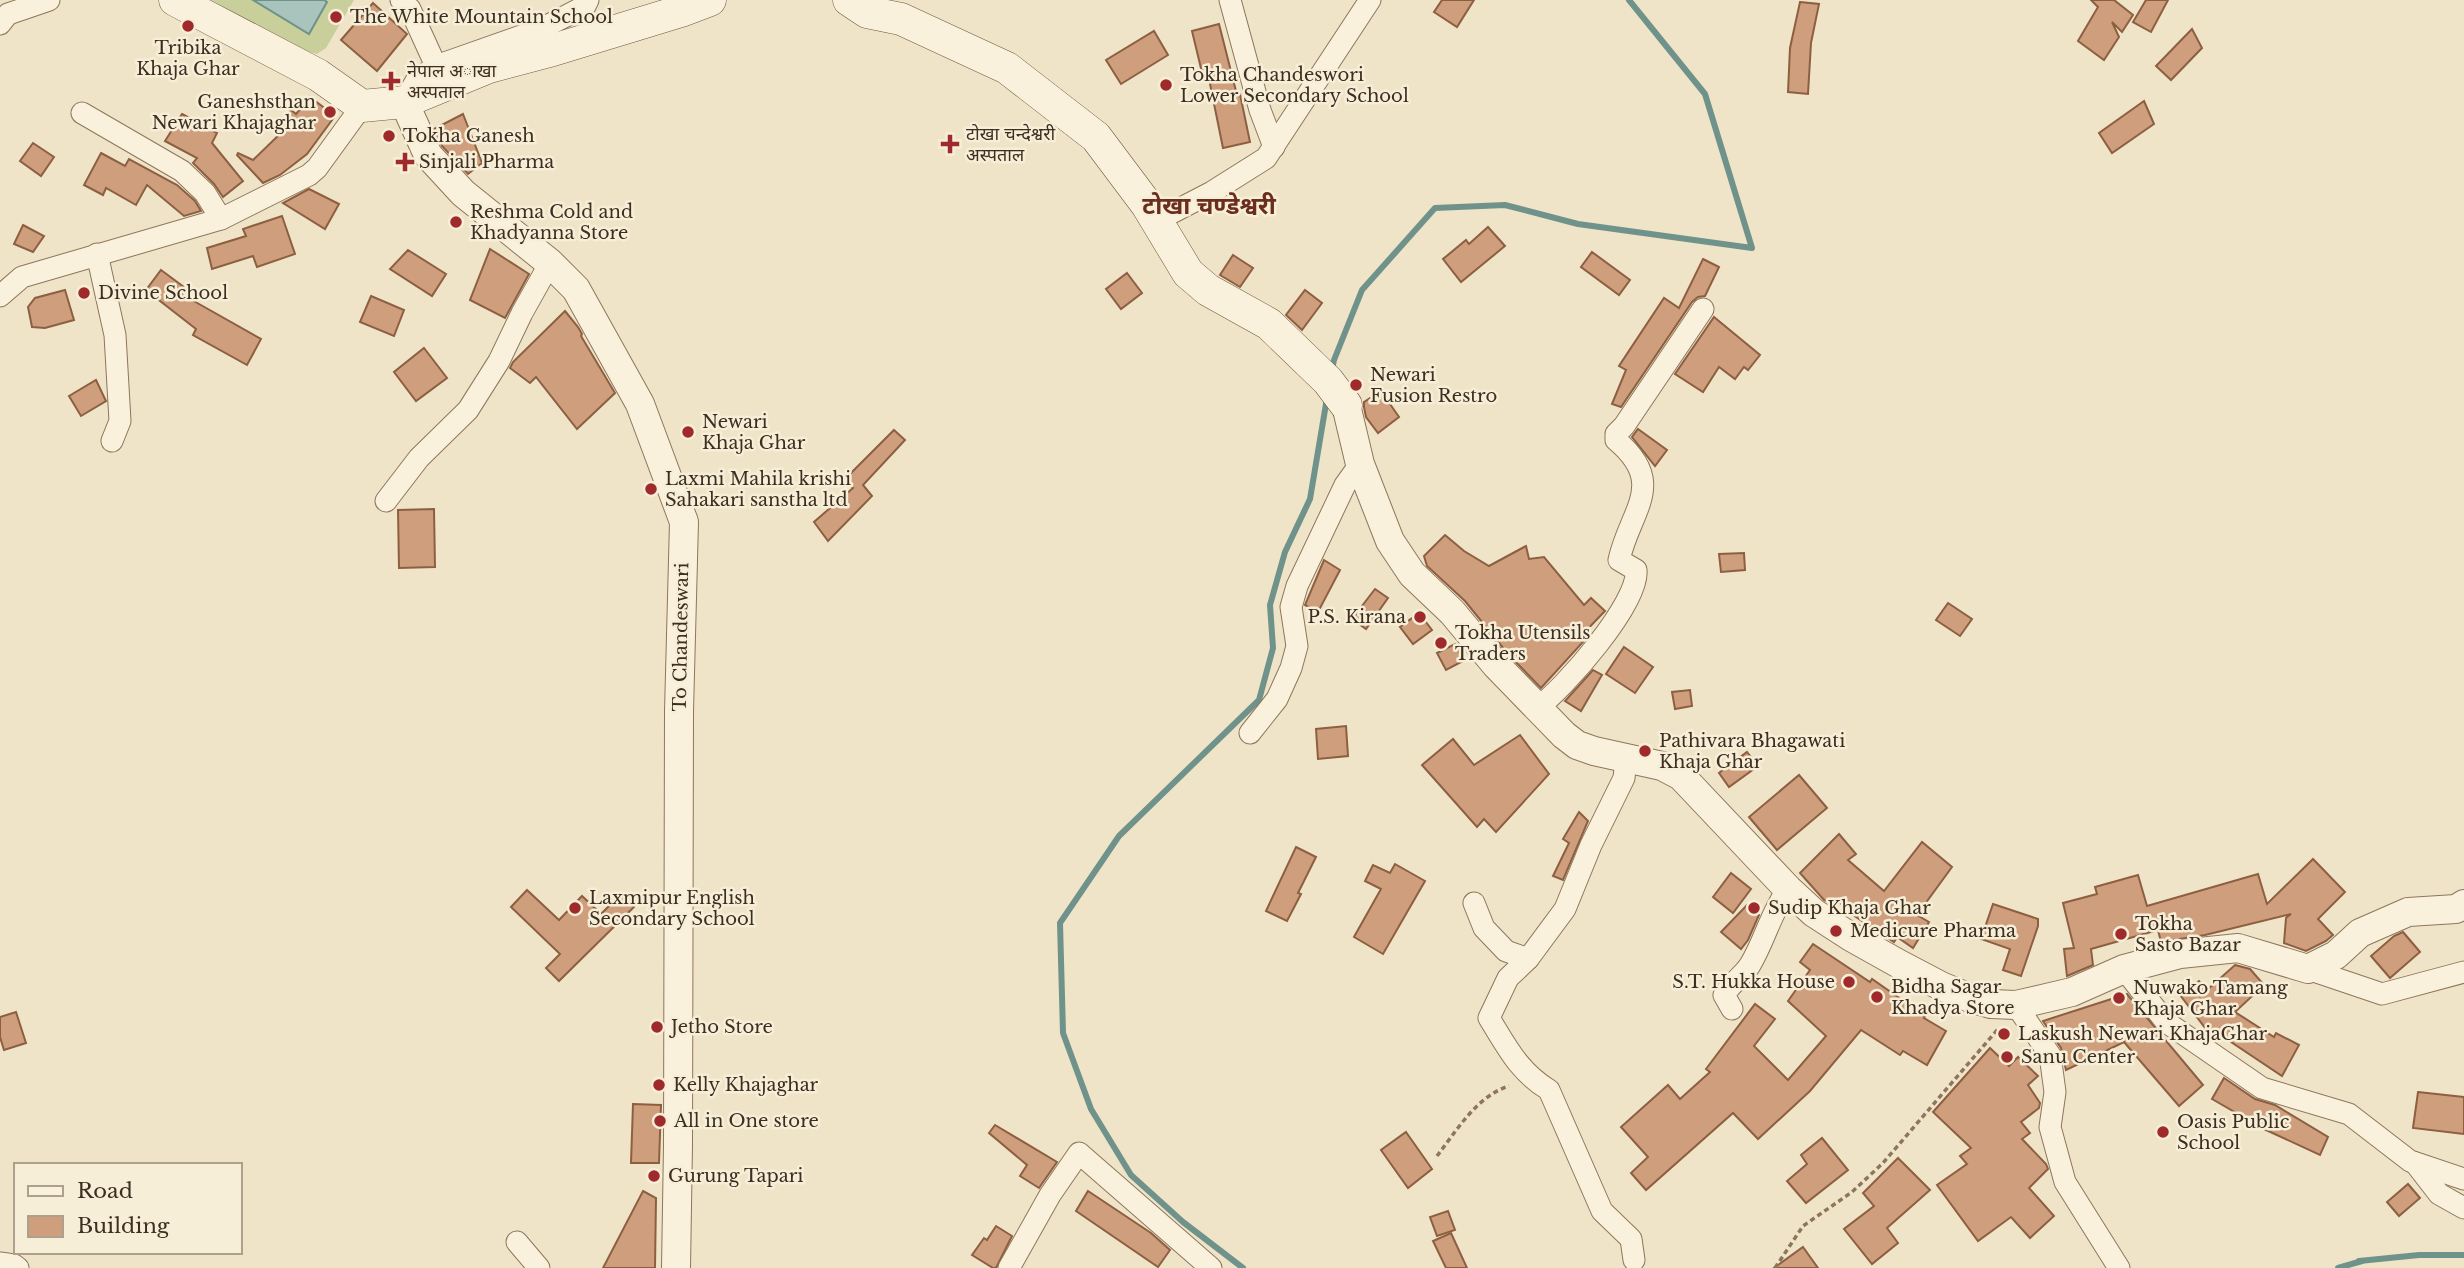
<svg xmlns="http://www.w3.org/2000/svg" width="2464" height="1268" viewBox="0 0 2464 1268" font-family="'Libre Baskerville','Noto Sans Devanagari',serif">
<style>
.green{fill:#c9cf9b}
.water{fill:#a9c4bc;stroke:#6f938a;stroke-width:2}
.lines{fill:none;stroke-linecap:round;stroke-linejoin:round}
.stream{stroke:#6f938a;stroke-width:6}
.building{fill:#cf9f7d;stroke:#8d5f41;stroke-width:2}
.minor-casing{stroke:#8d765c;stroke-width:23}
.tertiary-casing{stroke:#8d765c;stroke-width:30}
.secondary-casing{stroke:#6f573f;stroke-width:33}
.path{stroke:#8d765c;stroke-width:3.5;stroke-dasharray:5 3.5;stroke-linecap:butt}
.minor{stroke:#faf1dc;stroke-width:21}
.tertiary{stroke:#faf1dc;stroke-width:28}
.secondary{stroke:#faf1dc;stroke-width:32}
.poi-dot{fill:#9e2a2b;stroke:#f7eed8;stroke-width:2.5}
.labels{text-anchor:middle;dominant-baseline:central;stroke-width:5;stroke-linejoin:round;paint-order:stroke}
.poi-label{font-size:18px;fill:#3d2e20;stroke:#f7eed8;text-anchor:start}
.street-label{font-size:18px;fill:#3d2e20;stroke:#f7eed8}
.district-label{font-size:24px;font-weight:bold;fill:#6b2e1e;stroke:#f7eed8}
</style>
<rect width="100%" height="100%" fill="#f0e4c8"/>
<!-- green -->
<path class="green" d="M212,0H354L326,48L317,54L294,48Z"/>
<!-- water -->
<path class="water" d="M253,0H324L327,2L309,34Z"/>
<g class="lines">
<!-- stream -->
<g class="stream">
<path d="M1332,370L1334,360L1362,290L1435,208L1505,205L1578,224L1752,248L1705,94L1629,0"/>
<path d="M2359,1261L2419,1255H2464"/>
<path d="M1243,1268L1183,1222L1131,1175L1091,1109L1063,1033L1060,923L1119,836L1259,700L1273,648L1270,605L1285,552L1310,499L1327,398"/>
<path d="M2338,1268L2362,1261"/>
</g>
</g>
<!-- building -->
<g class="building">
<path d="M1442,0H1474L1457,27L1434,12Z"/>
<path d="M2091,0H2114L2133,15L2122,32L2112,22L2119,37L2104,60L2078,41L2098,7Z"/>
<path d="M2146,0H2168L2151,32L2133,22Z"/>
<path d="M1800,2L1819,4L1811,43L1808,94L1788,92L1790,48Z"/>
<path d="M373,3L407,34L377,71L341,40Z"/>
<path d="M1219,24L1237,95L1240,94L1250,142L1223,148L1209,79L1204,81L1192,31Z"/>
<path d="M2192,29L2202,48L2171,80L2156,66Z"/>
<path d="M1154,31L1168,55L1121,84L1106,60Z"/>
<path d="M310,97L335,116L307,154L280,175L263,183L237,155L238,153L253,160L285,129L279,124L291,110L296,114Z"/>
<path d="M2144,101L2154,124L2112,153L2099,133Z"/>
<path d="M182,114L217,133L212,143L243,181L223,197L214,184L193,163L197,158L165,141Z"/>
<path d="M463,114L482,163L468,174L442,146L434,129Z"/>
<path d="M33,143L54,157L41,176L20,161Z"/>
<path d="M101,153L125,166L129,159L177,185L195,201L201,211L184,216L147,185L136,205L106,188L103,195L84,185Z"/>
<path d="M309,189L339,204L325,229L283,203Z"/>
<path d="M282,216L295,254L257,267L253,256L212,269L207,248L246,236L243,229Z"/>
<path d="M23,225L44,236L33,252L14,244Z"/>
<path d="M1488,227L1505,246L1461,282L1443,259L1466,240L1469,244Z"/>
<path d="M490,249L529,274L505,318L470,300Z"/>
<path d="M408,250L446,274L432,296L390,269Z"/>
<path d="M1592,252L1630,280L1619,295L1581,267Z"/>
<path d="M1233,255L1253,268L1240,287L1220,275Z"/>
<path d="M1703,259L1719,267L1705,296L1698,297L1692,302L1621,407L1612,404L1626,370L1619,366L1664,298L1679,308Z"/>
<path d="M161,270L192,293V300L261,339L247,365L193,335L196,329L146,290Z"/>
<path d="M1127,273L1142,293L1121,309L1106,289Z"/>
<path d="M65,290L74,320L45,328L32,327L28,307L35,298Z"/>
<path d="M1305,290L1322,303L1302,330L1286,315Z"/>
<path d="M371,296L404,310L394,336L360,322Z"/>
<path d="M565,311L578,327L582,334L581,336L615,393L577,429L536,377L530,383L510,368L513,362Z"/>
<path d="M1714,317L1760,355L1748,370L1744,367L1735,379L1719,367L1703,392L1675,374Z"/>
<path d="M424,348L447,378L416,401L394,372Z"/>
<path d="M96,380L106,401L81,416L69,396Z"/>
<path d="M1381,391L1399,417L1378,433L1366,417L1364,407V402Z"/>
<path d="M1638,429L1667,450L1655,466L1632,437Z"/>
<path d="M894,430L905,440L863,485L872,496L828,541L814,522L853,488L844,480Z"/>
<path d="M434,509L435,567L399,568L398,510Z"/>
<path d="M1445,535L1464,551L1489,566L1526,546L1529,559L1544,557L1584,605L1591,598L1605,611L1580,637L1583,642L1541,688L1508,654L1465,601L1427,566L1424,556Z"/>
<path d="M1744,553L1745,570L1721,572L1719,554Z"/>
<path d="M1324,560L1340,570L1318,612L1305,605Z"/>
<path d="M1375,589L1388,598L1366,629L1352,619Z"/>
<path d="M1948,603L1972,619L1960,636L1936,620Z"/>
<path d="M1419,613L1432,630L1413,644L1400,627Z"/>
<path d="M1455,644L1463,661L1446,670L1437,653Z"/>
<path d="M1624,647L1653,667L1635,693L1606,674Z"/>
<path d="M1593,670L1602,675L1581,711L1565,701Z"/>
<path d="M1690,690L1692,706L1675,709L1672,692Z"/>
<path d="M1346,726L1348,756L1318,759L1316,729Z"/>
<path d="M1520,735L1549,774L1496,832L1484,819L1477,827L1422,765L1453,739L1474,765Z"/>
<path d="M1747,752L1758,766L1729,787L1719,773Z"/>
<path d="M1799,775L1827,808L1777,850L1749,817Z"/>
<path d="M1579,812L1588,821L1563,880L1553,876L1569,843L1563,839Z"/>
<path d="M1839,834L1856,854L1848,860L1884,891L1922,842L1952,867L1917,915L1929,922L1913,948L1897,937L1894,942L1886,937L1853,915L1836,899L1830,903L1824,900L1800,873Z"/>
<path d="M1296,847L1316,857L1298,893L1301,894L1287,921L1266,911Z"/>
<path d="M2313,859L2345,892L2318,919L2333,935L2326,941L2306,951L2284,943L2286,918L2291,914L2205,935L2161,942L2158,930L2091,949L2093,965L2067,976L2064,949L2074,948L2063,903L2097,894L2095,887L2138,875L2147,906L2258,874L2267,904Z"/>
<path d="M1395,864L1425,881L1383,954L1354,937L1381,889L1365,881L1373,865L1390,873Z"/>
<path d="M1731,873L1751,889L1733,913L1713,897Z"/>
<path d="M527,890L559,920L582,896L601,914L621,894L634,907L559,981L546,968L560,954L511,907Z"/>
<path d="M1993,904L2038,919V926L2021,976L2003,970L2010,949L1981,939Z"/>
<path d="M1747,905L1759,915L1748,940L1741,949L1721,932Z"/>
<path d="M2403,932L2420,952L2390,978L2371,956L2394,936Z"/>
<path d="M1813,944L1870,982L1872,979L1925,1016L1924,1018L1946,1031L1927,1065L1903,1051L1900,1055L1861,1030L1810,1091L1758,1139L1733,1113L1646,1190L1631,1173L1648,1157L1621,1127L1668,1085L1680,1099L1710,1072L1706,1069L1755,1004L1775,1019L1754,1046L1788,1080L1826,1036L1788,1001L1810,970L1800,962Z"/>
<path d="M2235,965L2250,969L2264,985L2235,1012L2274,1037L2276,1033L2299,1045L2282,1076L2213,1030L2209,1033L2180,995L2199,981L2207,990Z"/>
<path d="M2127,994L2203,1085L2179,1106L2124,1042L2066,1070L2061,1048L2043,1021Z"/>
<path d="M16,1012L26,1043L4,1050L0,1037V1017Z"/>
<path d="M1990,1048L2009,1066L2018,1057L2038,1076L2028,1085L2040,1103L2039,1108L2021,1122L2030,1133L2022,1139L2046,1164L2048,1169L2029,1188L2054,1216L2030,1238L2011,1217L1978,1241L1937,1185L1967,1164L1960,1156L1971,1148L1933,1112Z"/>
<path d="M2224,1078L2255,1099L2275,1105L2328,1137L2320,1155L2266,1130L2212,1099Z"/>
<path d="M2418,1092L2464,1097V1134L2413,1128Z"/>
<path d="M633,1104L661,1105L659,1163H631Z"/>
<path d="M995,1125L1057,1162L1039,1188L1020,1176L1027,1165L989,1133Z"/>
<path d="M1406,1132L1432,1169L1408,1188L1381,1150Z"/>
<path d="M1822,1138L1848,1170L1806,1203L1787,1181L1807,1164L1801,1155Z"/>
<path d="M1898,1158L1930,1190L1887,1228L1898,1243L1872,1264L1844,1229L1874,1206L1863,1193Z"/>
<path d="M2408,1184L2420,1198L2399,1216L2387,1202Z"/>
<path d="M643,1191L656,1198L655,1268H603Z"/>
<path d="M1088,1191L1151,1233L1170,1250L1158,1267L1076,1211Z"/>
<path d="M1448,1211L1455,1230L1437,1236L1430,1217Z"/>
<path d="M996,1226L1012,1236L996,1268H993L972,1255L984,1238L987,1240Z"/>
<path d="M1451,1233L1467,1268H1446L1433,1241Z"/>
<path d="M1803,1247L1818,1268H1774Z"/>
</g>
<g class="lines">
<!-- minor casing -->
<g class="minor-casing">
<g id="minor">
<path d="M401,0L410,9L436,66"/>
<path d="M1230,0L1260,110L1274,147"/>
<path d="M0,24L8,14L49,0"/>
<path d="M405,100L416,81L436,66L541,29L585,6L588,0"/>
<path d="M82,113L182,171L205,193L221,219"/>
<path d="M1156,221L1212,192L1266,158L1370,0"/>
<path d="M97,254L115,335L120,421L112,441"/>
<path d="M0,296L22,277L221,219L309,175L317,168L362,106"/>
<path d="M386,501L419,458L468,410L499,361L522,313L550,263"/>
<path d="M1537,708C1563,690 1640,602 1636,570L1619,560C1630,510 1668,484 1616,440V434L1624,426L1703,309"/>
<path d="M1250,733L1277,699L1291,668L1297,646L1291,607L1297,586L1345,485L1360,464"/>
<path d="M1626,759L1624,778L1591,845L1565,909L1528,959L1508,978L1489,1018C1507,1047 1519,1072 1549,1090L1602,1211L1631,1239L1634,1260"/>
<path d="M1474,903L1484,928L1506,951L1528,959"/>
<path d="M2124,969L2166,1022L2262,1088L2349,1114L2410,1161L2464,1179"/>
<path d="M2308,969L2382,994L2464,972"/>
<path d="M2016,1005L2050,1055L2055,1092L2050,1127L2065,1182L2119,1268"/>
<path d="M1732,1009L1724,995C1731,983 1743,976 1750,965C1765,940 1771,912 1788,889"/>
<path d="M2415,1163L2439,1194L2464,1208"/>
<path d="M517,1242L539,1268"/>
<path d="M0,1263L14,1265L18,1268"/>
<path d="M1009,1268L1050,1195L1079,1153L1211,1268"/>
</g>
</g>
<!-- tertiary casing -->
<g class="tertiary-casing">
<g id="tertiary">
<path d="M404,102L428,155L463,193L550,263L576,289L640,404L684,522L679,711L678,1145L676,1268"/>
<path d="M1346,405L1360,464L1390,541L1412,574L1452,612L1496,665L1564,735L1577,745L1594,751L1662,766L1681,776L1788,889L1814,913L1851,937L1901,965L1941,986L1970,998L1991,1004L2016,1005L2072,992L2124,969L2180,954L2238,948L2308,969L2336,955L2360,933L2408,912L2456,909L2464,904"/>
</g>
</g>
<!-- secondary casing -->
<g class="secondary-casing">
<g id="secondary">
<path d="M175,0L318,75L362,106L404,102L489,67L553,50L681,11L710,0"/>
<path d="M849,0L867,12L901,19L1007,68L1096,137L1147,205L1188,273L1208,290L1269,324L1328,381L1346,405"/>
</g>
</g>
<!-- path -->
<g class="path">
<path d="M1437,1156C1457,1130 1477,1096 1509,1086"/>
<path d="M1775,1268L1803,1226L1852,1192L1883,1163L1998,1029"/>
</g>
<!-- minor -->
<use href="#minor" class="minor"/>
<!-- tertiary -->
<use href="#tertiary" class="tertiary"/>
<!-- secondary -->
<use href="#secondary" class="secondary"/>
</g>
<!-- markers -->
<g class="poi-dot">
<circle cx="336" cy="17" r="7"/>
<circle cx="188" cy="26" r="7"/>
<path d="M387.5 70.5h7v7h7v7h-7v7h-7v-7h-7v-7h7z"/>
<circle cx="1166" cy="85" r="7"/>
<circle cx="330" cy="112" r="7"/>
<circle cx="389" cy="136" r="7"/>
<path d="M946.5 133.5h7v7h7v7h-7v7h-7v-7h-7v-7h7z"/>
<path d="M401.5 151.5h7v7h7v7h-7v7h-7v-7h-7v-7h7z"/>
<circle cx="456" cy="222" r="7"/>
<circle cx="84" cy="293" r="7"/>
<circle cx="1356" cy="385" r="7"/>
<circle cx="688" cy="432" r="7"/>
<circle cx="651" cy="489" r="7"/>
<circle cx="1420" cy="617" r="7"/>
<circle cx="1441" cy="643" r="7"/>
<circle cx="1645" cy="751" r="7"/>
<circle cx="575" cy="908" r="7"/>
<circle cx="1754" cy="908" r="7"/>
<circle cx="1836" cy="931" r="7"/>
<circle cx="2121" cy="934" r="7"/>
<circle cx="1849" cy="982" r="7"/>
<circle cx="1877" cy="997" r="7"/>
<circle cx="2119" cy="998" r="7"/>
<circle cx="657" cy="1027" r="7"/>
<circle cx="2004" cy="1034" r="7"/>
<circle cx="2007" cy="1057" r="7"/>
<circle cx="659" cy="1085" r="7"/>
<circle cx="660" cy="1121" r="7"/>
<circle cx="2163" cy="1132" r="7"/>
<circle cx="654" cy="1176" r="7"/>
</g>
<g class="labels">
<!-- poi labels -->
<g class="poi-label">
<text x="350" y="17">The White Mountain School</text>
<text x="188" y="48" text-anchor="middle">Tribika<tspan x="188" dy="21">Khaja Ghar</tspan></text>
<text x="407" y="71">नेपाल अाखा<tspan x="407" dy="21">अस्पताल</tspan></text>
<text x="1180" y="75">Tokha Chandeswori<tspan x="1180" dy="21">Lower Secondary School</tspan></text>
<text x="316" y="102" text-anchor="end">Ganeshsthan<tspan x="316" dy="21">Newari Khajaghar</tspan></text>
<text x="966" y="134">टोखा चन्देश्वरी<tspan x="966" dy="21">अस्पताल</tspan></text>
<text x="403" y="136">Tokha Ganesh</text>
<text x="419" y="162">Sinjali Pharma</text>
<text x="470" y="212">Reshma Cold and<tspan x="470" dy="21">Khadyanna Store</tspan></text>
<text x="98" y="293">Divine School</text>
<text x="1370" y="375">Newari<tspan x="1370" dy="21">Fusion Restro</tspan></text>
<text x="702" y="422">Newari<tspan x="702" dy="21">Khaja Ghar</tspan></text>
<text x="665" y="479">Laxmi Mahila krishi<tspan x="665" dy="21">Sahakari sanstha ltd</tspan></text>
<text x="1406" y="617" text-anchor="end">P.S. Kirana</text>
<text x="1455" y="633">Tokha Utensils<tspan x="1455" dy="21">Traders</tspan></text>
<text x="1659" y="741">Pathivara Bhagawati<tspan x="1659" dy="21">Khaja Ghar</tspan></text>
<text x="589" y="898">Laxmipur English<tspan x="589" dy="21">Secondary School</tspan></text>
<text x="1768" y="908">Sudip Khaja Ghar</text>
<text x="2135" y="924">Tokha<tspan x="2135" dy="21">Sasto Bazar</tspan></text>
<text x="1850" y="931">Medicure Pharma</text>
<text x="1835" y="982" text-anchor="end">S.T. Hukka House</text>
<text x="1891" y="987">Bidha Sagar<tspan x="1891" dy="21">Khadya Store</tspan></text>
<text x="2133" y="988">Nuwako Tamang<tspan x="2133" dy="21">Khaja Ghar</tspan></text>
<text x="671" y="1027">Jetho Store</text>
<text x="2018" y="1034">Laskush Newari KhajaGhar</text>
<text x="2021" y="1057">Sanu Center</text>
<text x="673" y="1085">Kelly Khajaghar</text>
<text x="674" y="1121">All in One store</text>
<text x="2177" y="1122">Oasis Public<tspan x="2177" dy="21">School</tspan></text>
<text x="668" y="1176">Gurung Tapari</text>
</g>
<!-- street labels -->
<g class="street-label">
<text transform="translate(681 637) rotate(-89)">To Chandeswari</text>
</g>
<!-- district labels -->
<g class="district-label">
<text x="1209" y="205">टोखा चण्डेश्वरी</text>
</g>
</g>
<!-- legend -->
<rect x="14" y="1163" width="228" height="91" fill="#f7eed8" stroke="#ada18e" stroke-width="2"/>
<rect x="28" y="1186" width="35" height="10" fill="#faf1dc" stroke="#ada18e" stroke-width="2"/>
<text x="77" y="1198" font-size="21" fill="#3d2e20">Road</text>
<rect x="28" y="1216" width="35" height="21" fill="#cf9f7d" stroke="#ada18e" stroke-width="2"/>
<text x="77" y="1233" font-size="21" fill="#3d2e20">Building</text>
</svg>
